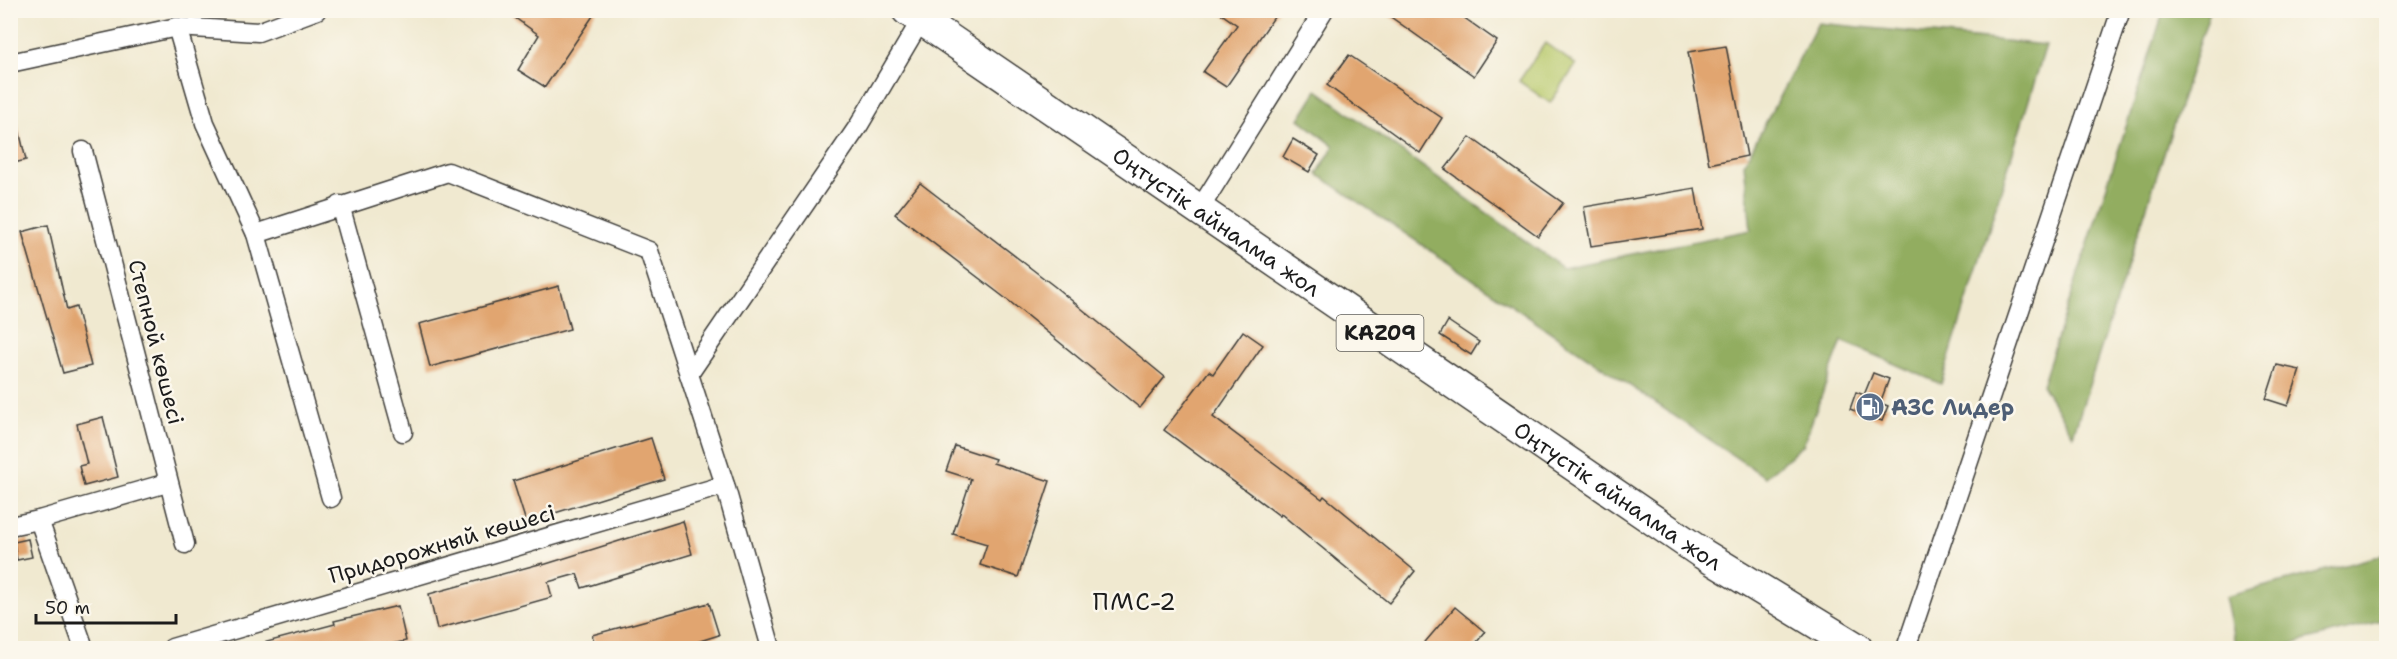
<svg xmlns="http://www.w3.org/2000/svg" width="2397" height="659" viewBox="0 0 2397 659" font-family="'Shantell Sans',sans-serif">
<style>
.green{fill:#b8c96c;stroke:#6a7244;stroke-width:1.5}
.forest{fill:#92ad60;stroke:#57643e;stroke-width:1.5}
.building{fill:#e1a570}
.lines{fill:none;stroke-linecap:round;stroke-linejoin:round}
.minor-casing{stroke:#3c3b37;stroke-width:21}
.trunk-casing{stroke:#3c3b37;stroke-width:33}
.minor{stroke:#fff;stroke-width:18}
.trunk{stroke:#fff;stroke-width:30}
.labels{text-anchor:middle;dominant-baseline:central;stroke-width:5;stroke-linejoin:round;paint-order:stroke}
.shield{fill:#fbf7ec;stroke:#5f5e5a;stroke-width:1.5}
.shield-label{font-size:21px;font-weight:bold;fill:#1c1c1c}
.street-label{font-size:22px;fill:#1c1c1c;stroke:#fbf7ec}
.service-label{font-size:22px;font-weight:bold;fill:#4e5e75;stroke:#fbf7ec;text-anchor:start}
.neighbourhood-label{font-size:24px;letter-spacing:1.5px;fill:#1c1c1c;stroke:#fbf7ec}
</style>
<rect width="100%" height="100%" fill="#fbf7ec"/>
<filter id="ink" filterUnits="userSpaceOnUse"><feTurbulence type="fractalNoise" baseFrequency=".0167" numOctaves="2"/><feDisplacementMap in="SourceGraphic" scale="12" xChannelSelector="R" yChannelSelector="G"/><feConvolveMatrix kernelMatrix="1 2 1 2 8 2 1 2 1" color-interpolation-filters="sRGB"/></filter>
<filter id="wash" filterUnits="userSpaceOnUse"><feTurbulence type="fractalNoise" baseFrequency=".008" numOctaves="4" result="noise"/><feDisplacementMap in="SourceGraphic" scale="24" xChannelSelector="R" yChannelSelector="G"/><feGaussianBlur stdDeviation="1.35" result="paint"/><feColorMatrix in="noise" values="0 0 0 0 0 0 0 0 0 0 0 0 0 0 0 0 0 1.4 0 .05"/><feComposite in="paint" operator="in"/></filter>
<g filter="url(#wash)">
<rect width="100%" height="100%" fill="#f0e9d0"/>
<!-- green -->
<path class="green" d="M1545,43L1576,65L1550,103L1519,81Z"/>
<!-- forest -->
<g class="forest">
<path d="M2164,10L2210,11L2073,435L2042,385Z"/>
<path d="M1818,23L2046,45L1941,384L1842,341L1803,445L1765,477L1317,174L1334,146L1299,119L1317,90L1563,268L1751,230L1744,164Z"/>
<path d="M2386,554V620L2275,648H2236L2225,597Z"/>
</g>
<g id="blocks">
<!-- building -->
<g class="building">
<path d="M504,10H597L545,87L518,70L539,35Z"/>
<path d="M1216,10H1279L1226,87L1203,72L1237,25Z"/>
<path d="M1381,10H1453L1497,41L1474,76Z"/>
<path d="M1726,46L1747,156L1709,164L1688,52Z"/>
<path d="M1349,55L1442,118L1420,153L1327,85Z"/>
<path d="M16,117L26,160L10,164V118Z"/>
<path d="M1470,137L1563,203L1538,236L1445,169Z"/>
<path d="M1293,139L1319,155L1309,172L1283,157Z"/>
<path d="M920,183L1054,286L1165,377L1140,408L1009,301L895,214Z"/>
<path d="M1695,188L1702,229L1591,246L1584,207Z"/>
<path d="M48,225L67,310L76,307L91,366L63,373L22,232Z"/>
<path d="M559,286L570,329L430,367L419,324Z"/>
<path d="M1448,321L1479,342L1471,355L1440,335Z"/>
<path d="M1243,331L1263,345L1213,417L1322,499L1324,496L1415,571L1389,603L1281,514L1280,516L1164,430L1209,371L1213,374Z"/>
<path d="M2277,365L2300,370L2288,406L2266,399Z"/>
<path d="M1873,373L1889,379L1880,403L1888,406L1882,421L1850,409L1856,392L1864,395Z"/>
<path d="M103,417L118,477L84,486L79,466L87,464L77,424Z"/>
<path d="M651,438L664,479L526,522L513,481Z"/>
<path d="M955,446L995,459L993,463L1050,481L1018,577L980,565L987,544L953,534L971,479L946,471Z"/>
<path d="M683,521L692,554L582,588L577,574L548,582L552,597L437,629L429,594L543,563V565Z"/>
<path d="M28,539L32,557L17,560L14,542Z"/>
<path d="M709,603L719,635L678,648H596L592,635Z"/>
<path d="M398,606L406,641L373,648H263V643L335,624L334,621Z"/>
<path d="M1455,607L1485,632L1472,648H1420Z"/>
</g>
</g>
</g>
<g filter="url(#ink)">
<use href="#blocks" fill-opacity="0" stroke="#3c3b37" stroke-width="1.5"/>
<g class="lines">
<!-- minor casing -->
<g class="minor-casing">
<g id="minor">
<path d="M177,27L205,123L256,234L331,498"/>
<path d="M10,63L177,27L258,32L317,10"/>
<path d="M83,151L185,544"/>
<path d="M340,205L403,432"/>
<path d="M1199,210L1324,10"/>
<path d="M256,234L448,172L649,251L725,485L771,648"/>
<path d="M689,374L859,125L921,20"/>
<path d="M39,520L167,483"/>
<path d="M10,526L39,520L84,648"/>
<path d="M172,648L725,485"/>
<path d="M1906,648L2121,10"/>
</g>
</g>
<!-- trunk casing -->
<g class="trunk-casing">
<g id="trunk">
<path id="s1" d="M907,10L1703,554L1857,648"/>
</g>
</g>
<!-- minor -->
<use href="#minor" class="minor"/>
<!-- trunk -->
<use href="#trunk" class="trunk"/>
</g>
</g>
<!-- icons -->
<defs>
<g id="fuel-disc" transform="scale(1.5)"><circle r="9.5" fill="#5c6f8a" stroke="#fbf7ec"/><path d="M-5.5-6h7V0h2V4h1.3V-2.5L3-4.5l.8-.8L6-3V5H2.5V1h-1V6h-7ZM-4.2-4.7v3.2H.2V-4.7Z" fill="#fff"/></g>
</defs>
<g fill-rule="evenodd">
<use href="#fuel-disc" x="1870" y="407"/>
</g>
<g class="labels">
<!-- shield labels -->
<rect class="shield" x="1336.5" y="315" width="87" height="36" rx="4.5"/>
<g class="shield-label">
<text x="1380" y="333">KAZ09</text>
</g>
<!-- street labels -->
<g class="street-label">
<text stroke="none"><textPath href="#s1" startOffset="375">Оңтүстік айналма жол</textPath></text>
<text transform="translate(156 342) rotate(76)">Степной көшесі</text>
<text stroke="none"><textPath href="#s1" startOffset="861">Оңтүстік айналма жол</textPath></text>
<text transform="translate(442 544) rotate(-16)">Придорожный көшесі</text>
</g>
<!-- service labels -->
<g class="service-label">
<text x="1891" y="407">АЗС Лидер</text>
</g>
<!-- neighbourhood labels -->
<g class="neighbourhood-label">
<text x="1135" y="602">ПМС-2</text>
</g>
</g>
<!-- margin -->
<rect width="2397" height="659" fill="none" stroke="#fbf7ec" stroke-width="36"/>
<!-- scale -->
<path d="M36 614v9h140v-9" fill="none" stroke="#1c1c1c" stroke-width="3"/>
<text x="45" y="614" font-size="18" fill="#1c1c1c" stroke="#fbf7ec" stroke-width="4.5" paint-order="stroke">50 m</text>
</svg>
